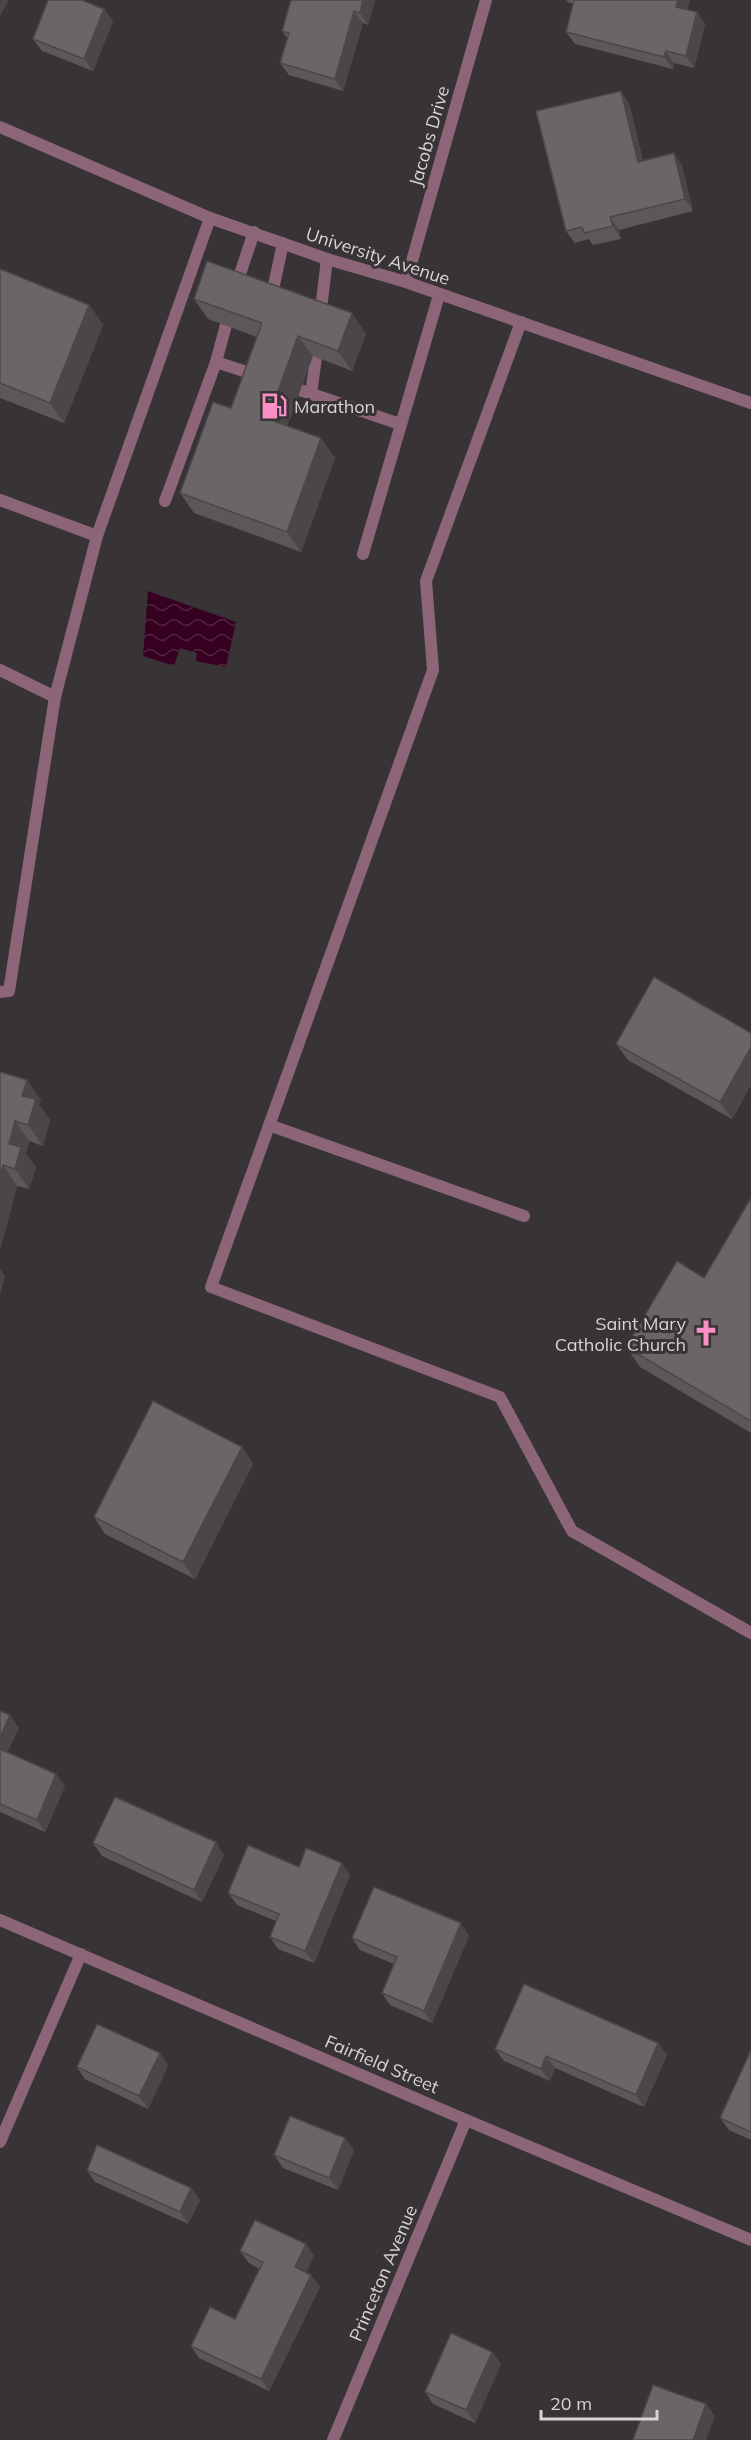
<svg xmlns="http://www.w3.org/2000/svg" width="751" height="2440" viewBox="0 0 751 2440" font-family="Mulish,sans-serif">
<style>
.water{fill:url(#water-waves)}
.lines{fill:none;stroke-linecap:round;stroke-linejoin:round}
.service{stroke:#8c6678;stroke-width:12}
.minor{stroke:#8c6678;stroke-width:12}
.tertiary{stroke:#8c6678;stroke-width:12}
.wall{fill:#5c5759}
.shaded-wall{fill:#4b4749}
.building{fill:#6b6568;stroke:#4b4749;stroke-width:1.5}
.labels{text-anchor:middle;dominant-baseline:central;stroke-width:6;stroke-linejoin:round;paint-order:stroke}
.street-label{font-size:18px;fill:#d6d4d5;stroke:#383335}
.poi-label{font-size:18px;fill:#d6d4d5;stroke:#383335;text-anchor:start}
</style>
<defs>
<pattern id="water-waves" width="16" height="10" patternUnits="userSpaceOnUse" patternTransform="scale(1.5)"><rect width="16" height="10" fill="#360020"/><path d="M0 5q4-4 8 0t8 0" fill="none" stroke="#522440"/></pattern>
</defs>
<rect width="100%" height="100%" fill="#383335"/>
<!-- water -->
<path class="water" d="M148,591L236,622L226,667L196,661L197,653L180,648L174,666L143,656Z"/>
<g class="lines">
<!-- service -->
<g class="service">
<path d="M236,286L254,232"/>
<path d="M271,299L283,243"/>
<path d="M320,317L327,259"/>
<path d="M521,322L426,581L433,670L211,1287L500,1397L572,1531L751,1633"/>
<path d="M216,362L226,325"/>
<path d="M300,390L400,424"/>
<path d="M311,394L316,358"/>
<path d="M165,501L216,362L259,376"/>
<path d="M363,554L439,295"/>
<path d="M269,1125L524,1216"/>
</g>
<!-- minor -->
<g class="minor">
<path d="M406,282L486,0"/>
<path d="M0,500L97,536"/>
<path d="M0,670L55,697"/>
<path d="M0,992L9,991L55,697L97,536L210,218"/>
<path d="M0,1920L466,2120L751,2240"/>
<path d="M0,2142L81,1954"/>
<path d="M333,2440L466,2120"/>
</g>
<!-- tertiary -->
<path class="tertiary" d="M0,127L210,218L327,259L406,282L751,403"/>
</g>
<!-- wall -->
<g class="wall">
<path d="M291,0H375L368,25L363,23L343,91L289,75L280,63L288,39L282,31Z"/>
<path d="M566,0H690L687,10L697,12L705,24L694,68L674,63L673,69L575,44L566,32L573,4L568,2Z"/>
<path d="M104,9L113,21L93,71L42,51L33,39Z"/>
<path d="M629,103L643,161L674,153L682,166L693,211L619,230L621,239L593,245L589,239L575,243L566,231Z"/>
<path d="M0,269L89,305L103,325L64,423L0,398Z"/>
<path d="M194,299L366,334L352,371L313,356L287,426L335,458L301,552L194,513L180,493L231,408L257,337L208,319Z"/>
<path d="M751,1033V1085L732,1119L628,1060L616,1044Z"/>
<path d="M0,1072L41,1100L39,1105L50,1120L43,1146L29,1141L26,1154L36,1167L29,1189L17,1186L0,1250Z"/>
<path d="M751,1198V1433L640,1367L626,1347L704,1278Z"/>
<path d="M242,1447L253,1464L195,1579L105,1534L94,1517Z"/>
<path d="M0,1711L19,1728L7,1752L65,1786L45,1832L0,1812Z"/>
<path d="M93,1843L224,1855L202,1902L102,1856Z"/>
<path d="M299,1867L350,1875L314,1963L278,1949L270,1937L276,1921L237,1905L228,1893Z"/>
<path d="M469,1936L432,2023L390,2005L382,1993L394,1964L360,1950L352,1938Z"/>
<path d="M658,2043L667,2055L644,2107L555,2068L550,2081L504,2061L495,2049Z"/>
<path d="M751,2050V2140L729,2130L720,2118Z"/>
<path d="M160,2053L168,2066L148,2109L85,2079L77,2067Z"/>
<path d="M345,2138L354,2150L338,2190L283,2168L274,2155Z"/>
<path d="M87,2170L191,2188L200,2200L188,2224L95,2182Z"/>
<path d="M306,2244L314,2256L306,2272L311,2275L320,2287L269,2391L199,2358L191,2346L235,2319L259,2269L249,2263L240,2251Z"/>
<path d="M492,2352L501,2364L475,2423L433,2404L425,2392Z"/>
</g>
<!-- shaded-wall -->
<g class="shaded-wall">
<path d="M1,0H9L0,16V1Z"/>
<path d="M363,0H375L368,25L360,13Z"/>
<path d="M678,0H690L685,19L676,7Z"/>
<path d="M104,9L113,21L93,71L84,59Z"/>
<path d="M354,11L363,23L343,91L335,79Z"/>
<path d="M697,12L705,24L694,68L686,56Z"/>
<path d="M666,51L674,63L673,69L664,57Z"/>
<path d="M621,91L629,103L646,174L638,162Z"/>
<path d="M674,153L682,166L693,211L685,199Z"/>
<path d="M610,217L619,230L621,239L613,226Z"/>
<path d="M89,305L103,325L64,423L50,403Z"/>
<path d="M352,313L366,334L352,371L338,351Z"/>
<path d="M298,336L313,356L282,439L268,419Z"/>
<path d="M321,438L335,458L301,552L287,532Z"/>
<path d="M751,1047V1085L732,1119L720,1102Z"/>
<path d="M27,1080L41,1100L39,1105L50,1120L43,1146L28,1125L22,1096Z"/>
<path d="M15,1121L29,1141L26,1154L36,1167L29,1189L15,1169L9,1144Z"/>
<path d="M3,1165L17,1186L0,1250V1177Z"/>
<path d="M0,1268L5,1276L0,1295Z"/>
<path d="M242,1447L253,1464L195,1579L183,1562Z"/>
<path d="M10,1715L19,1728L4,1759L0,1753V1737Z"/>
<path d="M56,1774L65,1786L45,1832L37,1820Z"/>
<path d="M216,1842L224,1855L202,1902L194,1890Z"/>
<path d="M342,1863L350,1875L314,1963L305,1951Z"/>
<path d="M461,1923L469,1936L432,2023L424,2011Z"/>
<path d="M658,2043L667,2055L644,2107L636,2095Z"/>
<path d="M160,2053L168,2066L148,2109L139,2096Z"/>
<path d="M546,2056L555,2068L550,2081L541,2069Z"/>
<path d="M345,2138L354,2150L338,2190L329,2178Z"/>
<path d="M191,2188L200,2200L188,2224L180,2212Z"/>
<path d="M306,2244L314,2256L303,2279L295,2267Z"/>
<path d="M311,2275L320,2287L269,2391L261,2379Z"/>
<path d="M492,2352L501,2364L475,2423L466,2410Z"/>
<path d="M706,2404L715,2416L706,2440H693Z"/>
</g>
<!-- building -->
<g class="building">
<path d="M48,0H82L104,9L84,59L33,39Z"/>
<path d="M291,0H363L360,13L354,11L335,79L280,63L289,33L282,31Z"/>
<path d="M574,0H678L676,7L697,12L686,56L666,51L664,57L566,32Z"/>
<path d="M621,91L638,162L674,153L685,199L610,217L613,226L584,233L582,227L566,231L536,111Z"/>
<path d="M207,261L352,313L338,351L298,336L268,419L321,438L287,532L180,493L213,402L231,408L262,323L194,299Z"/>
<path d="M0,269L89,305L50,403L0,383Z"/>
<path d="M654,977L751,1033V1047L720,1102L616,1044Z"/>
<path d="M0,1072L27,1080L22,1096L36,1099L28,1125L15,1121L9,1144L21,1147L15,1169L3,1165L0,1177Z"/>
<path d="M751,1198V1421L626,1347L677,1261L704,1278Z"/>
<path d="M153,1401L242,1447L183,1562L94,1517Z"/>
<path d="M0,1711L10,1715L0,1737Z"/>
<path d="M0,1749L56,1774L37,1820L0,1804Z"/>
<path d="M115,1797L216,1842L194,1890L93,1843Z"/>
<path d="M248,1845L299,1867L306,1848L342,1863L305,1951L270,1937L279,1914L228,1893Z"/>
<path d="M374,1887L461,1923L424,2011L382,1993L397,1957L352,1938Z"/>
<path d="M524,1984L658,2043L636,2095L546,2056L541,2069L495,2049Z"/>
<path d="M97,2024L160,2053L139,2096L77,2067Z"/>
<path d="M751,2050V2132L720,2118Z"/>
<path d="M290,2116L345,2138L329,2178L274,2155Z"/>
<path d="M97,2145L191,2188L180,2212L87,2170Z"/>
<path d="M255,2220L306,2244L295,2267L311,2275L261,2379L191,2346L210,2307L235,2319L263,2262L240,2251Z"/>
<path d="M451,2333L492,2352L466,2410L425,2392Z"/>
<path d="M653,2385L706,2404L693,2440H633Z"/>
</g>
<!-- icons -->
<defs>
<g id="fuel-bare" transform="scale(2.07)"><path d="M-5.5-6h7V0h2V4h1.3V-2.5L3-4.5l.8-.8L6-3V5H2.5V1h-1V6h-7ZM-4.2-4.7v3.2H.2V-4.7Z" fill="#fa8fc6" stroke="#383335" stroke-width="2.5" paint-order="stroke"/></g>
<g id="church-bare" transform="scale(2.07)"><path d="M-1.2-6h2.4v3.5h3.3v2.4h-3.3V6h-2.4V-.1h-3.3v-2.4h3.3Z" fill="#fa8fc6" stroke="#383335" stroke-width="2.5" paint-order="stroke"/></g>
</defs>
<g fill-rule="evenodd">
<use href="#fuel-bare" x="274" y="406"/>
<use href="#church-bare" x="706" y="1333"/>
</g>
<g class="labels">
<!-- street labels -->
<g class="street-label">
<text transform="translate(429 136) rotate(-74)">Jacobs Drive</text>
<text transform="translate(378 256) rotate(18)">University Avenue</text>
<text transform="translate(382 2064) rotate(23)">Fairfield Street</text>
<text transform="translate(383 2273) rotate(-67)">Princeton Avenue</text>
</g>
<!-- poi labels -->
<g class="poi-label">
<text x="294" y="406">Marathon</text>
<text x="686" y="1323" text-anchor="end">Saint Mary<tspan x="686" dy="21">Catholic Church</tspan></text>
</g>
</g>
<!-- scale -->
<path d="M541 2410v9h116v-9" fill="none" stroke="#d6d4d5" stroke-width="3"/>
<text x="550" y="2410" font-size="18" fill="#d6d4d5" stroke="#383335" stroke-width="4.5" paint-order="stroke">20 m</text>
</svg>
